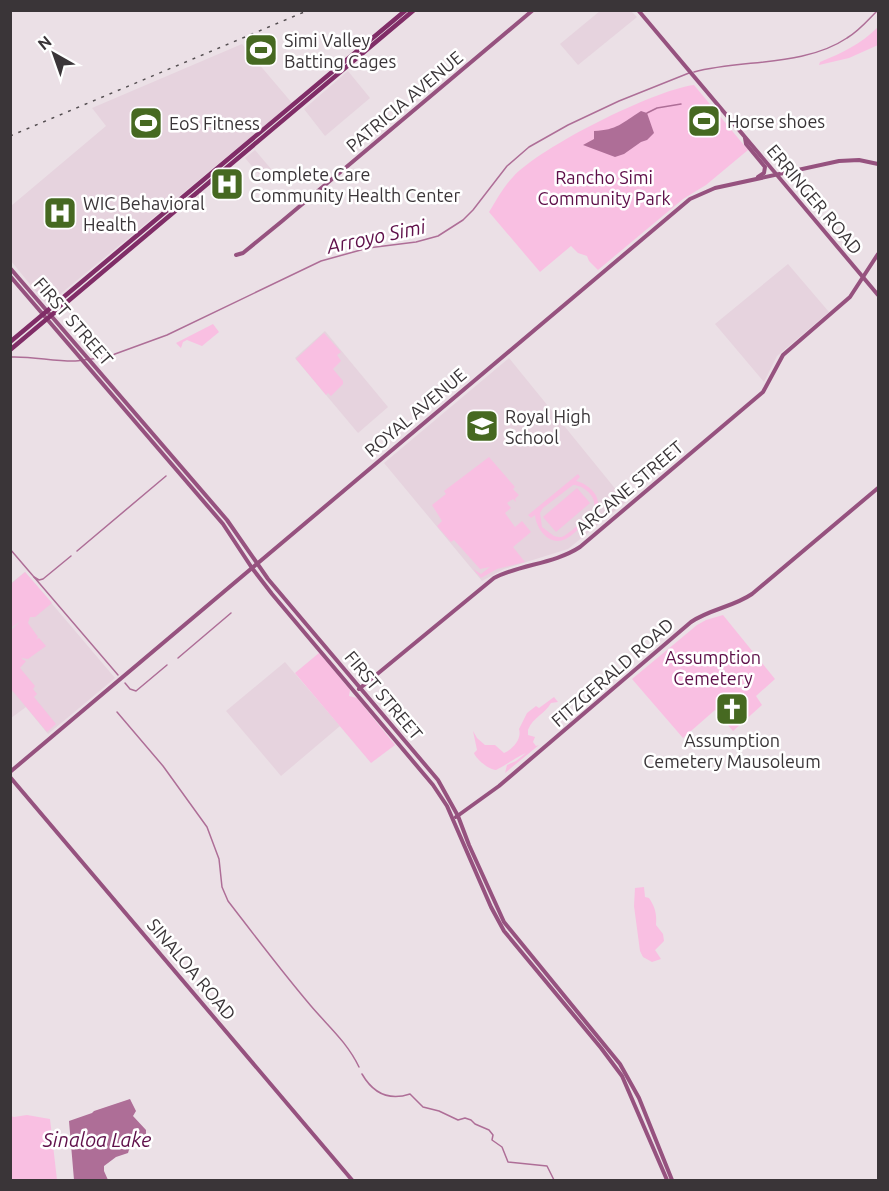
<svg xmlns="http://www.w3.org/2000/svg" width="889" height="1191" viewBox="0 0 889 1191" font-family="Ubuntu,sans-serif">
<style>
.built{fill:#e6d3de}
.green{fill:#f9bfe2;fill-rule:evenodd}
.water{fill:#ae6e97}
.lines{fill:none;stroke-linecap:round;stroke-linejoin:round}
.stream{stroke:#ae6e97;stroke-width:1.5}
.secondary{stroke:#96527f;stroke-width:4}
.primary{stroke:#802d67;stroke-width:4.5}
.rail{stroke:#544e51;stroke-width:1.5;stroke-dasharray:3 6;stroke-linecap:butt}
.labels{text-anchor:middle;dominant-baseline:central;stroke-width:5;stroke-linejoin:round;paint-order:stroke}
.poi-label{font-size:18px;fill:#3a3538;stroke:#fff;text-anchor:start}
.street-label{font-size:18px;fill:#3a3538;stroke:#fff}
.park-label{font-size:18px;fill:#5d0e48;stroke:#fff}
.water-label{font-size:20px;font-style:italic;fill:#5f104a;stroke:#fff}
</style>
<rect width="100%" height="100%" fill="#ebe0e6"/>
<!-- built -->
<g class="built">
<path d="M600,11H631L637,17L578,65L560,44Z"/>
<path d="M242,44L292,103L47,305L11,261V206L106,126L92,108Z"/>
<path d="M348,71L370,98L325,136L304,109Z"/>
<path d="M255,150L277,176L267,184L245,158Z"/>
<path d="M788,264L829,312L777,356L764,382L715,324Z"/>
<path d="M325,331L388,407L358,433L295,358Z"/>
<path d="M509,358L626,502L568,549L504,569L482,581L384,463Z"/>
<path d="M25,572L115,678L48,734L26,707L11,718L10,584Z"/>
<path d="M285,662L340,726L281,776L226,711Z"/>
</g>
<!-- green -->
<g class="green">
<path d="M878,27V45L849,58L819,65L820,62C842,53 861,44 878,27Z"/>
<path d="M694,85L748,150L706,185L683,199L598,270L589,261L587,256L578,253L571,246L540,272L489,212C496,201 503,187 513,177C540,147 654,90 694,85Z"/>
<path d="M213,324L219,332L202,346L187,340L183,342L181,348L176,343Z"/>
<path d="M324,333L341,352L337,355L341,361L333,369L343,381V384L331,396L328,393L326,395L296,359Z"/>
<path d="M489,457L515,487L513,489L519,495L515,499L516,502L513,499L507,503L511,508L505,513L515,527L522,521L531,532L513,547L525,562L497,569L481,578L473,569L481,574L490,567L480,569L454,540L451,542L437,526L442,521L432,505L446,494L444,491Z"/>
<path d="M578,474L580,477L576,481C589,484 604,498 596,512C593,518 587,522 582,526C577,530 570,538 563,540C548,545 536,528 535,515L531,518L528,515ZM573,485C584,485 599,498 593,511C590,516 569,533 564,536C560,538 558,537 554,536L542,527L540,513L543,508Z"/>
<path d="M577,488L590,503L556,532L543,517Z"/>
<path d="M25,572L52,603L35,617H30L28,623L38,637L36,639L39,638L46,646L28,659L22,658L21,654L22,659L26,661L20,668L35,686L33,689L37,694L34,697L56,724L47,732L11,689V630L21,621L11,628V584Z"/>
<path d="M723,615L775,679L756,696L762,705L733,731L715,710L683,738L632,679L697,625L706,620Z"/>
<path d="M319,653L350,690L349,696L357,698L395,745L371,763L295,673Z"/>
<path d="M554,697L558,702L551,703C545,714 533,717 528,730V735L535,737L533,742L536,746L539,745L505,773L507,765L516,761L526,753C515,758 506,765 496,770C489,770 476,759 474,753L477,750L473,731L477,738L485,745H495L504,753C513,749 522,739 519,729L527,713L536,706L539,708Z"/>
<path d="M644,887L645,897L649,898C655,907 657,914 656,925L663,934L664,941L655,950L661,959L652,962L643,957L640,951L634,906L635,888Z"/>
<path d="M27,1115L50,1119L57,1180H11V1116L14,1117Z"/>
</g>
<!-- water -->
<g class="water">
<path d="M641,111L647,113L654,133L647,140L641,142L624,154L615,157L583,145L594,139V131C617,130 622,123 641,111Z"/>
<path d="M130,1099L136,1111L133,1116L146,1130V1138L140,1139L133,1137L128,1153L116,1157L104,1166V1171L108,1180H74L69,1121L92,1113L94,1111Z"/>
</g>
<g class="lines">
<!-- stream -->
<g class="stream">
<path d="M694,72C742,59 804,67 847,38C859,31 868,20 878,10"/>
<path d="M647,113L657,108L681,104"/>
<path d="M10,357C32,356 51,361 73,361C83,361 96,357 106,359L115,354L167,335L321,261L368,248L416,242L438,236L463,220L473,210L507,166L529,147L568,125L619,101L689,73"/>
<path d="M10,549L118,675"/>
<path d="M77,551L166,476"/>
<path d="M34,577L39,580L43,579L71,556"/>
<path d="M178,658L231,613"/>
<path d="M125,683L130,689L136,691L167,665"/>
<path d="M117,712L163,766L207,827L219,859L222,887L228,901C255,936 282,972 311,1006C328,1026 347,1042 359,1067"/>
<path d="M362,1074C373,1093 389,1101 410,1094L423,1107L439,1111L458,1120L465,1118L471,1120L475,1124L489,1130L493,1135L492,1140L502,1147L508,1162L547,1166L554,1180"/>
</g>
<!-- secondary -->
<g class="secondary">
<path d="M638,10L878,295"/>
<path d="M745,138L746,144L765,167L764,173L758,177"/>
<path d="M236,255L243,253L281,222L533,10"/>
<path d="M10,268L227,520L268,579L438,780L458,816L469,845L504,922L620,1064L639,1098L672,1180"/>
<path d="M10,276L223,524L252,568L272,594L433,785L447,806L491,907L504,931L601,1048L622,1076L667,1180"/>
<path d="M359,689L494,578C521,564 554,564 580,547L763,392L783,355L850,297L878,254"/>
<path d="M10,772L690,199L715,188L839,161L859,160L878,164"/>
<path d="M10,777L352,1180"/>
<path d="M456,817L499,786L691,622C710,609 733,607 752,594L878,488"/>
</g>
<!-- primary -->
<g class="primary">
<path d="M10,342L406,10"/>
<path d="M10,350L414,10"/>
</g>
<!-- rail -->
<path class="rail" d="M10,136L309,10"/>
</g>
<!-- icons -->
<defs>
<g id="stadium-square" transform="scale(1.725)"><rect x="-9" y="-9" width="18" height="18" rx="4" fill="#466921" stroke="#fff"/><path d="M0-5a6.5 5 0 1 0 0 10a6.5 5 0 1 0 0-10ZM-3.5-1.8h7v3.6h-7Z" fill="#fff"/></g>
<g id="hospital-square" transform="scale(1.725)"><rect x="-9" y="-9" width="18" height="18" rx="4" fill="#466921" stroke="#fff"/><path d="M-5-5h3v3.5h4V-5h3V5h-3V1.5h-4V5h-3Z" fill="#fff"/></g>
<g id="school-square" transform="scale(1.725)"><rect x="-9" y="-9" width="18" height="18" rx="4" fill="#466921" stroke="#fff"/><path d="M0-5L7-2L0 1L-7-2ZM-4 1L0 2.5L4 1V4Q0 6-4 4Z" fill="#fff"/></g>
<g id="church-square" transform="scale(1.725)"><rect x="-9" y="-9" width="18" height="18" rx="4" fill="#466921" stroke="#fff"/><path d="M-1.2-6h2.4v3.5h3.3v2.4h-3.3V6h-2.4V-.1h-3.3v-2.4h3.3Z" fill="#fff"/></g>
</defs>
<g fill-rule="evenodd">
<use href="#stadium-square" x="261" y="50"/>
<use href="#stadium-square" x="704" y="121"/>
<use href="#stadium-square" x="146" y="123"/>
<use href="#hospital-square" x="227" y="184"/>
<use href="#hospital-square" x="60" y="213"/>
<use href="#school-square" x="482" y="426"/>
<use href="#church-square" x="732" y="709"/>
</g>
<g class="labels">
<!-- poi labels -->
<g class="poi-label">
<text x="284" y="40">Simi Valley<tspan x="284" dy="21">Batting Cages</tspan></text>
<text x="727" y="121">Horse shoes</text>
<text x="169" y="123">EoS Fitness</text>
<text x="250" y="174">Complete Care<tspan x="250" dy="21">Community Health Center</tspan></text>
<text x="83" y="203">WIC Behavioral<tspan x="83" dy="21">Health</tspan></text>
<text x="505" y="416">Royal High<tspan x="505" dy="21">School</tspan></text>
<text x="732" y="740" text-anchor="middle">Assumption<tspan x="732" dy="21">Cemetery Mausoleum</tspan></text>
</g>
<!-- street labels -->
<g class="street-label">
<text transform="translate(404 101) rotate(-40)">PATRICIA AVENUE</text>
<text transform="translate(815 199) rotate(50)">ERRINGER ROAD</text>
<text transform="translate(74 321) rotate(49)">FIRST STREET</text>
<text transform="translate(415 412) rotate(-40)">ROYAL AVENUE</text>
<text transform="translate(629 487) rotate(-40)">ARCANE STREET</text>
<text transform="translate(612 672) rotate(-41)">FITZGERALD ROAD</text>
<text transform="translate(384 695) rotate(50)">FIRST STREET</text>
<text transform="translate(192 969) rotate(50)">SINALOA ROAD</text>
</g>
<!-- park labels -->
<g class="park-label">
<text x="604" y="177">Rancho Simi<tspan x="604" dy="21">Community Park</tspan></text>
<text x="713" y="657">Assumption<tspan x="713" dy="21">Cemetery</tspan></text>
</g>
<!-- water labels -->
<g class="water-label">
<text transform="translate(376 236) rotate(-12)">Arroyo Simi</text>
<text x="97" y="1139">Sinaloa Lake</text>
</g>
</g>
<!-- border -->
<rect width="889" height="1191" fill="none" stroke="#3a3538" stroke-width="24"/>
<!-- north arrow -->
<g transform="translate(54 54) rotate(320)" stroke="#ffffff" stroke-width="4.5" paint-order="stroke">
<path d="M0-4.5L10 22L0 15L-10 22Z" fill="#3a3538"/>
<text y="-9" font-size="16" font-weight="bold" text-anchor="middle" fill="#3a3538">N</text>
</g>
</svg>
